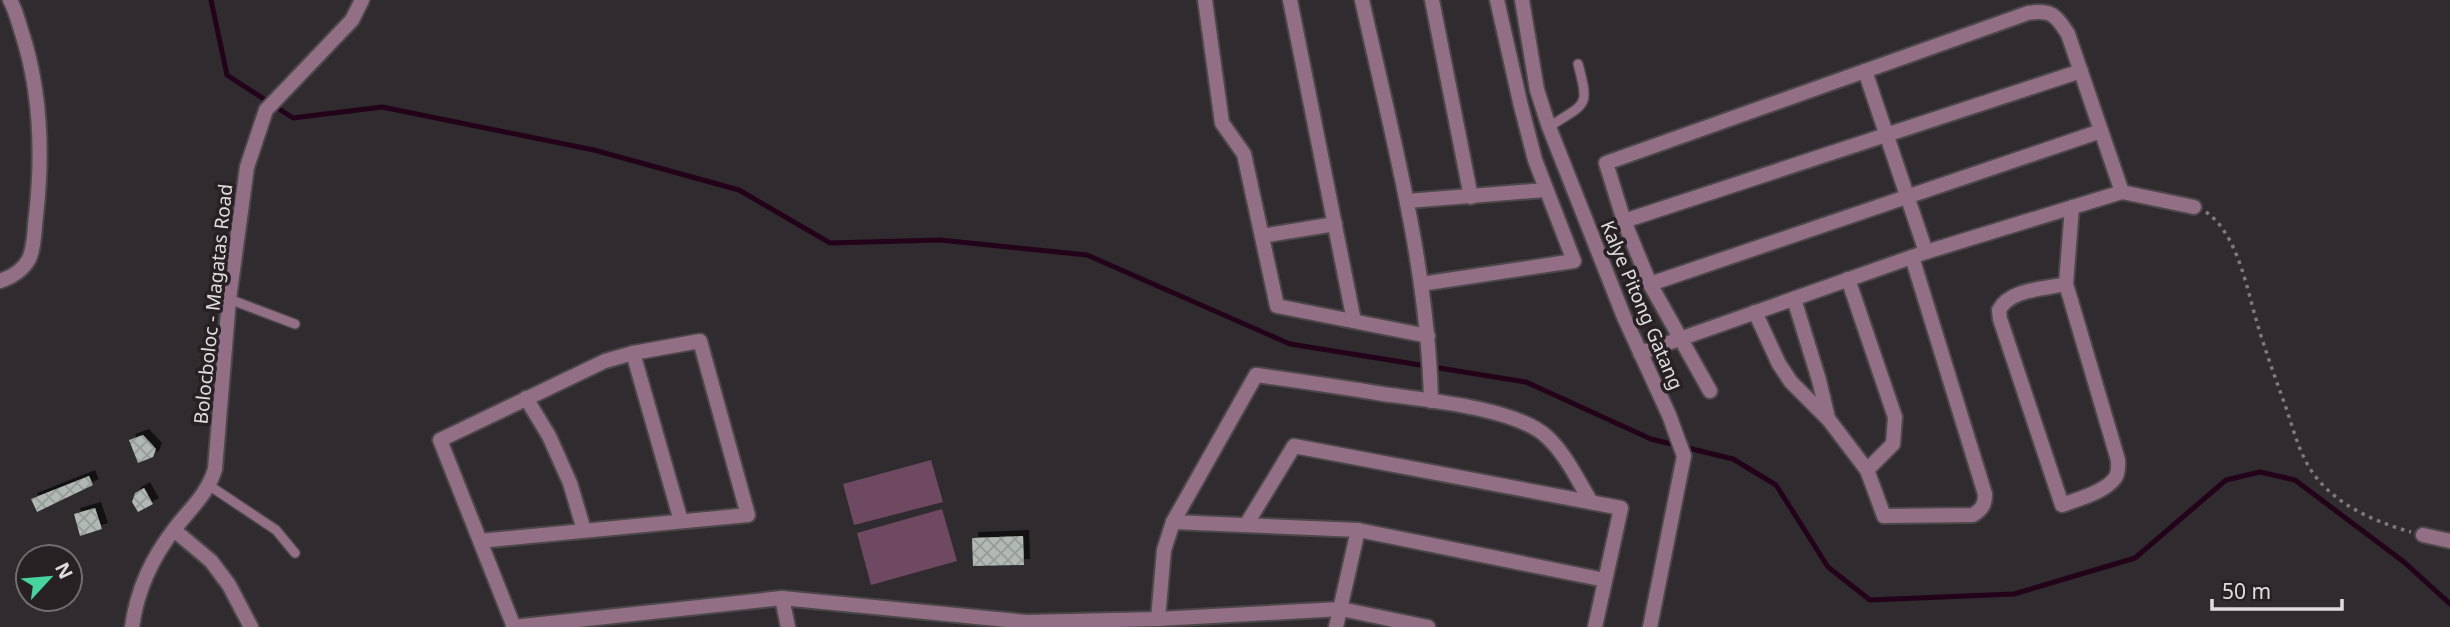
<svg xmlns="http://www.w3.org/2000/svg" width="2450" height="627" viewBox="0 0 2450 627" font-family="'Noto Sans',sans-serif">
<style>
.grass{fill:#6f4862}
.lines{fill:none;stroke-linecap:round;stroke-linejoin:round}
.stream{stroke:#23031a;stroke-width:5}
.building{fill:url(#building-cross-hatch);filter:url(#shadow)}
.service-casing{stroke:#4c474a;stroke-width:12}
.minor-casing{stroke:#4c474a;stroke-width:18}
.tertiary-casing{stroke:#4c474a;stroke-width:18}
.path{stroke:#7e797c;stroke-width:3.5;stroke-dasharray:3.5 5;stroke-linecap:butt}
.service{stroke:#936f86;stroke-width:9}
.minor{stroke:#936f86;stroke-width:14}
.tertiary{stroke:#936f86;stroke-width:14}
.labels{text-anchor:middle;dominant-baseline:central;stroke-width:7;stroke-linejoin:round;paint-order:stroke}
.street-label{font-size:19px;fill:#e1dddf;stroke:#272124}
</style>
<defs>
<pattern id="building-cross-hatch" width="8" height="8" patternUnits="userSpaceOnUse" patternTransform="scale(1.75)"><rect width="8" height="8" fill="#b1b9b5"/><path d="M0 0l8 8M0 8l8-8" fill="none" stroke="#969b98"/></pattern>
<filter id="shadow"><feDropShadow dx="6" dy="-6" stdDeviation="0" flood-color="#0009"/></filter>
</defs>
<rect width="100%" height="100%" fill="#302b2e"/>
<!-- grass -->
<g class="grass">
<path d="M931,460L943,502L854,525L843,484Z"/>
<path d="M942,509L957,561L871,585L857,533Z"/>
</g>
<g class="lines">
<!-- stream -->
<path class="stream" d="M211,0L227,75L293,118L382,107L594,150L739,190L830,243L940,240L1087,255L1290,344L1526,382L1651,439L1733,459L1776,485L1828,567L1870,600L2014,594L2135,558L2226,480L2260,472L2295,480L2404,562L2450,604"/>
</g>
<!-- building -->
<g class="building">
<path d="M143,435L156,449L153,457L138,463L129,440Z"/>
<path d="M89,476L93,485L37,512L31,499Z"/>
<path d="M144,488L153,504L138,512L132,502L135,493Z"/>
<path d="M95,508L102,529L80,536L74,514Z"/>
<path d="M1023,536L1024,565L973,566L972,538Z"/>
</g>
<g class="lines">
<!-- service casing -->
<g class="service-casing">
<g id="service">
<path d="M1549,127C1586,102 1590,109 1578,64"/>
<path d="M229,299L295,324"/>
<path d="M210,486L276,530L295,553"/>
</g>
</g>
<!-- minor casing -->
<g class="minor-casing">
<g id="minor">
<path d="M1205,0L1222,123L1244,154L1277,306L1428,336"/>
<path d="M1290,0L1354,321"/>
<path d="M1362,0C1391,132 1428,265 1431,401"/>
<path d="M1432,0L1471,197"/>
<path d="M1865,71L1926,252"/>
<path d="M1407,201L1546,190"/>
<path d="M1624,221L2081,71"/>
<path d="M1262,236L1335,224"/>
<path d="M1848,279L1895,417L1893,444L1867,470"/>
<path d="M0,281C12,277 23,270 29,259C35,246 34,230 36,216C43,154 41,90 21,30C18,20 15,9 10,0"/>
<path d="M1421,284L1574,261L1535,160L1520,102L1497,0"/>
<path d="M1650,284L2101,131"/>
<path d="M2066,284C2044,289 2010,289 1999,310L2000,319L2062,505C2078,499 2105,492 2115,478C2119,473 2118,465 2118,460L2066,284L2072,207"/>
<path d="M1794,299L1819,380L1828,418"/>
<path d="M1755,312L1779,364L1791,382L1829,420L1867,470L1884,516L1973,515C1982,509 1985,505 1985,494L1912,257"/>
<path d="M633,353L681,521"/>
<path d="M1640,353L1926,252L2122,192L2194,207"/>
<path d="M1710,391L1650,284L1624,221L1606,163L2028,13C2051,9 2056,15 2068,34L2122,192"/>
<path d="M526,398L549,436L570,483L584,530"/>
<path d="M1173,522L1358,530L1605,580"/>
<path d="M1246,525L1294,446L1621,508L1595,627"/>
<path d="M174,530L211,561L229,585L251,627"/>
<path d="M2423,535L2450,541"/>
<path d="M480,541L748,515L700,341L633,353L605,361L440,440L514,627"/>
<path d="M782,598L788,627"/>
<path d="M1158,619L1164,550L1173,522L1256,375C1298,381 1341,387 1383,394C1426,400 1515,408 1546,436C1566,454 1578,481 1591,502"/>
<path d="M513,627L782,598L1027,622L1158,619L1341,609L1428,627"/>
<path d="M1336,627L1358,530"/>
</g>
</g>
<!-- tertiary casing -->
<g class="tertiary-casing">
<g id="tertiary">
<path d="M1522,0L1537,90L1549,127L1624,317L1669,415L1684,456L1650,627"/>
<path d="M132,627C137,590 152,557 176,527C191,508 208,493 215,469L229,299L247,167L266,110L352,20L362,0"/>
</g>
</g>
<!-- path -->
<path class="path" d="M2206,212C2232,230 2243,271 2251,301C2260,336 2272,369 2284,402C2292,424 2297,447 2309,467C2331,503 2372,521 2411,532"/>
<!-- service -->
<use href="#service" class="service"/>
<!-- minor -->
<use href="#minor" class="minor"/>
<!-- tertiary -->
<use href="#tertiary" class="tertiary"/>
</g>
<g class="labels">
<!-- street labels -->
<g class="street-label">
<text transform="translate(213 304) rotate(-84)">Bolocboloc - Magatas Road</text>
<text transform="translate(1642 305) rotate(67)">Kalye Pitong Gatang</text>
</g>
</g>
<!-- north arrow -->
<g transform="translate(49 578) rotate(64)"><circle r="33" fill="#272124" stroke="#716c6f" stroke-width="2"/>
<path d="M0-5L12 26L0 18L-12 26Z" fill="#47d49e"/>
<text y="-10" font-size="19" font-weight="bold" text-anchor="middle" fill="#e1dddf">N</text>
</g>
<!-- scale -->
<path d="M2212 599v10h130v-10" fill="none" stroke="#e1dddf" stroke-width="3.5"/>
<text x="2222" y="599" font-size="21" fill="#e1dddf" stroke="#272124" stroke-width="5" paint-order="stroke">50 m</text>
</svg>
